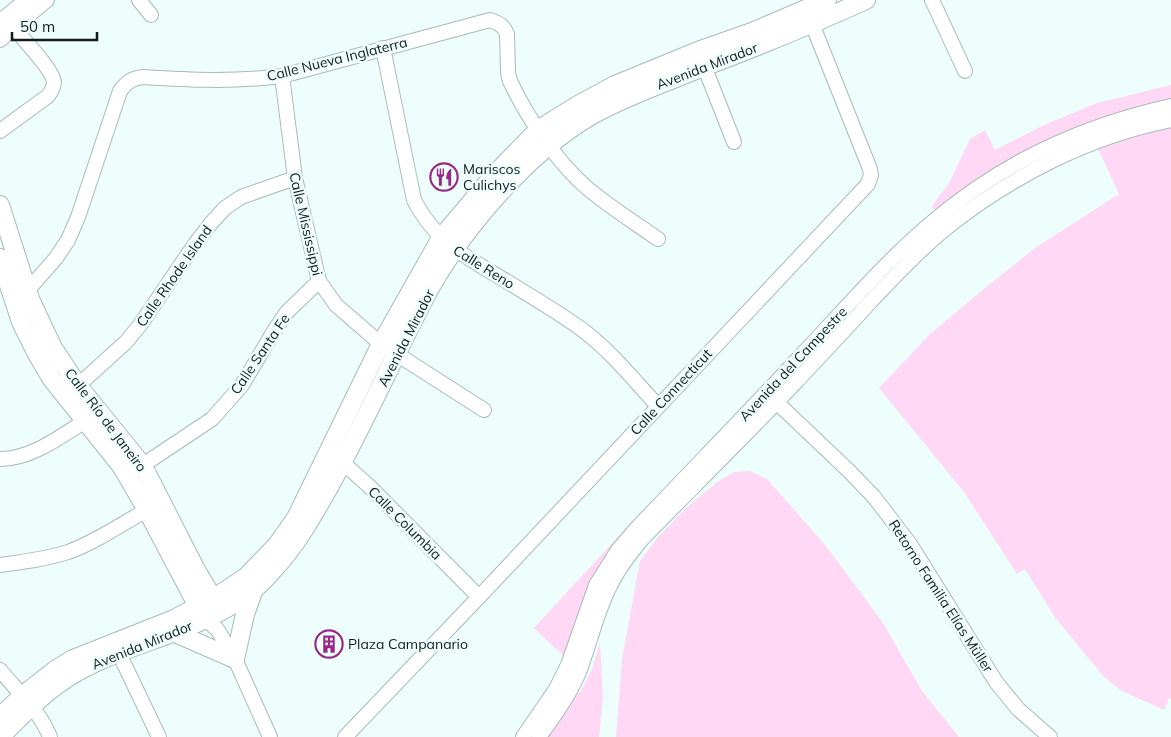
<svg xmlns="http://www.w3.org/2000/svg" width="1171" height="737" viewBox="0 0 1171 737" font-family="Mulish,sans-serif">
<style>
.green{fill:#fed8f5}
.lines{fill:none;stroke-linecap:round;stroke-linejoin:round}
.minor-casing{stroke:#a7bbb9;stroke-width:16}
.major-casing{stroke:#a7bbb9;stroke-width:20}
.minor{stroke:#fff;stroke-width:14}
.major{stroke:#fff;stroke-width:18}
.labels{text-anchor:middle;dominant-baseline:central;stroke-width:5;stroke-linejoin:round;paint-order:stroke}
.street-label{font-size:14px;fill:#141b1b;stroke:#eefefd}
.poi-label{font-size:14px;fill:#141b1b;stroke:#eefefd;text-anchor:start}
</style>
<rect width="100%" height="100%" fill="#eefefd"/>
<!-- green -->
<g class="green">
<path d="M1171,85V104L1099,123L944,213L933,209L932,206L949,183L970,139L985,130L995,150L1044,125L1097,103Z"/>
<path d="M1171,119V699L1169,698L1164,710L1122,691L1104,677L1054,616L1025,569L1017,574L964,492L879,388L929,335L985,288L1035,248L1119,194L1094,140Z"/>
<path d="M750,471L767,479L826,546L883,623L922,691L959,737H616L622,659L640,561L658,537L685,509L717,482L734,472Z"/>
<path d="M628,526L634,532L570,662L534,628Z"/>
<path d="M600,643L603,698L599,737H545L574,697L581,691L592,669Z"/>
</g>
<g class="lines">
<!-- minor casing -->
<g class="minor-casing">
<g id="minor">
<path d="M139,0L151,15"/>
<path d="M932,0L965,71"/>
<path d="M0,40L47,0"/>
<path d="M383,48L414,200C435,242 468,258 506,281C531,296 556,311 580,328C610,350 633,379 658,406"/>
<path d="M701,58L734,142"/>
<path d="M282,76L295,178L319,281L336,305L381,344L484,410"/>
<path d="M0,131L48,96C51,92 54,88 54,82C53,70 23,39 14,28"/>
<path d="M28,290L56,258L68,240L78,217L120,91C127,82 132,78 143,77C192,80 234,82 282,76L490,20C499,23 504,26 507,34L508,73L510,81C527,117 556,161 586,187C608,206 634,222 658,239"/>
<path d="M72,391L126,342L140,325L195,244L212,222L225,208L241,197L295,178"/>
<path d="M771,397L850,472L874,497L910,544L996,682L1018,709L1050,737"/>
<path d="M335,456L369,486L479,597"/>
<path d="M0,459C31,459 60,437 85,421"/>
<path d="M134,471L212,419L242,385L274,331L287,312L319,281"/>
<path d="M0,565C23,562 46,559 68,552C99,541 127,520 156,505"/>
<path d="M205,619L217,629L235,659L270,737"/>
<path d="M115,645L159,737"/>
<path d="M0,670C17,691 40,711 50,737"/>
<path d="M345,737L479,597L868,184L871,175L870,169L809,16"/>
<path d="M523,737L556,689L568,665L596,585L618,550L636,529C689,473 743,418 795,362C841,314 884,262 935,220C1003,162 1085,125 1171,106"/>
<path d="M539,737C554,716 569,696 579,672C590,644 596,613 610,586C618,569 630,554 642,539C693,487 745,436 795,383C821,355 847,328 872,300C896,275 919,250 945,229C1010,177 1089,136 1171,120"/>
</g>
</g>
<!-- major casing -->
<g class="major-casing">
<g id="major">
<path d="M0,24L29,0"/>
<path d="M0,205L30,299L53,348L79,387L143,466L195,568L219,609"/>
<path d="M0,258L21,322L37,354L51,378L122,467L147,510L203,616"/>
<path d="M173,632L235,659L245,614L254,589"/>
<path d="M0,717L22,696L55,670L73,659L174,619L214,598L246,577L277,545L296,518L381,344L441,238L495,174L538,130L578,105L615,85L698,51L752,32L827,0"/>
<path d="M0,737C24,713 47,689 77,672C134,640 203,632 254,589C262,583 269,575 275,568C297,544 312,517 328,489C362,428 390,365 422,303C457,235 525,154 592,115C626,96 664,83 701,68C756,47 811,25 866,0"/>
</g>
</g>
<!-- minor -->
<use href="#minor" class="minor"/>
<!-- major -->
<use href="#major" class="major"/>
</g>
<!-- icons -->
<defs>
<g id="restaurant-ring" transform="scale(1.4375)"><circle r="9.5" fill="#eefefd" stroke="#982988" stroke-width="1.5"/><path d="M-5-6h1v4h1v-4h1v4h1v-4h1v5L-1.5 .5V6h-2V.5L-5-1ZM5-6V6H3V1.5H1.5Q1.5-4 5-6Z" fill="#982988"/></g>
<g id="building-ring" transform="scale(1.4375)"><circle r="9.5" fill="#eefefd" stroke="#982988" stroke-width="1.5"/><path d="M-4-6H4V6H1V3H-1V6H-4ZM-2.5-4.3h1.7v1.8h-1.7ZM.8-4.3h1.7v1.8H.8ZM-2.5-1h1.7V.8h-1.7ZM.8-1h1.7V.8H.8Z" fill="#982988"/></g>
</defs>
<g fill-rule="evenodd">
<use href="#restaurant-ring" x="444" y="177"/>
<use href="#building-ring" x="329" y="644"/>
</g>
<g class="labels">
<!-- street labels -->
<g class="street-label">
<text transform="translate(337 59) rotate(-14)">Calle Nueva Inglaterra</text>
<text transform="translate(707 66) rotate(-21)">Avenida Mirador</text>
<text transform="translate(306 224) rotate(77)">Calle Mississippi</text>
<text transform="translate(484 267) rotate(32)">Calle Reno</text>
<text transform="translate(174 276) rotate(-55)">Calle Rhode Island</text>
<text transform="translate(406 338) rotate(-63)">Avenida Mirador</text>
<text transform="translate(260 354) rotate(-56)">Calle Santa Fe</text>
<text transform="translate(793 364) rotate(-47)">Avenida del Campestre</text>
<text transform="translate(671 392) rotate(-47)">Calle Connecticut</text>
<text transform="translate(106 420) rotate(53)">Calle Río de Janeiro</text>
<text transform="translate(405 523) rotate(45)">Calle Columbia</text>
<text transform="translate(941 596) rotate(57)">Retorno Familia Elías Müller</text>
<text transform="translate(142 645) rotate(-22)">Avenida Mirador</text>
</g>
<!-- poi labels -->
<g class="poi-label">
<text x="463" y="169">Mariscos<tspan x="463" dy="16">Culichys</tspan></text>
<text x="348" y="644">Plaza Campanario</text>
</g>
</g>
<!-- scale -->
<path d="M12 32v8h85v-8" fill="none" stroke="#141b1b" stroke-width="2.5"/>
<text x="20" y="32" font-size="15" fill="#141b1b" stroke="#eefefd" stroke-width="4" paint-order="stroke">50 m</text>
</svg>
